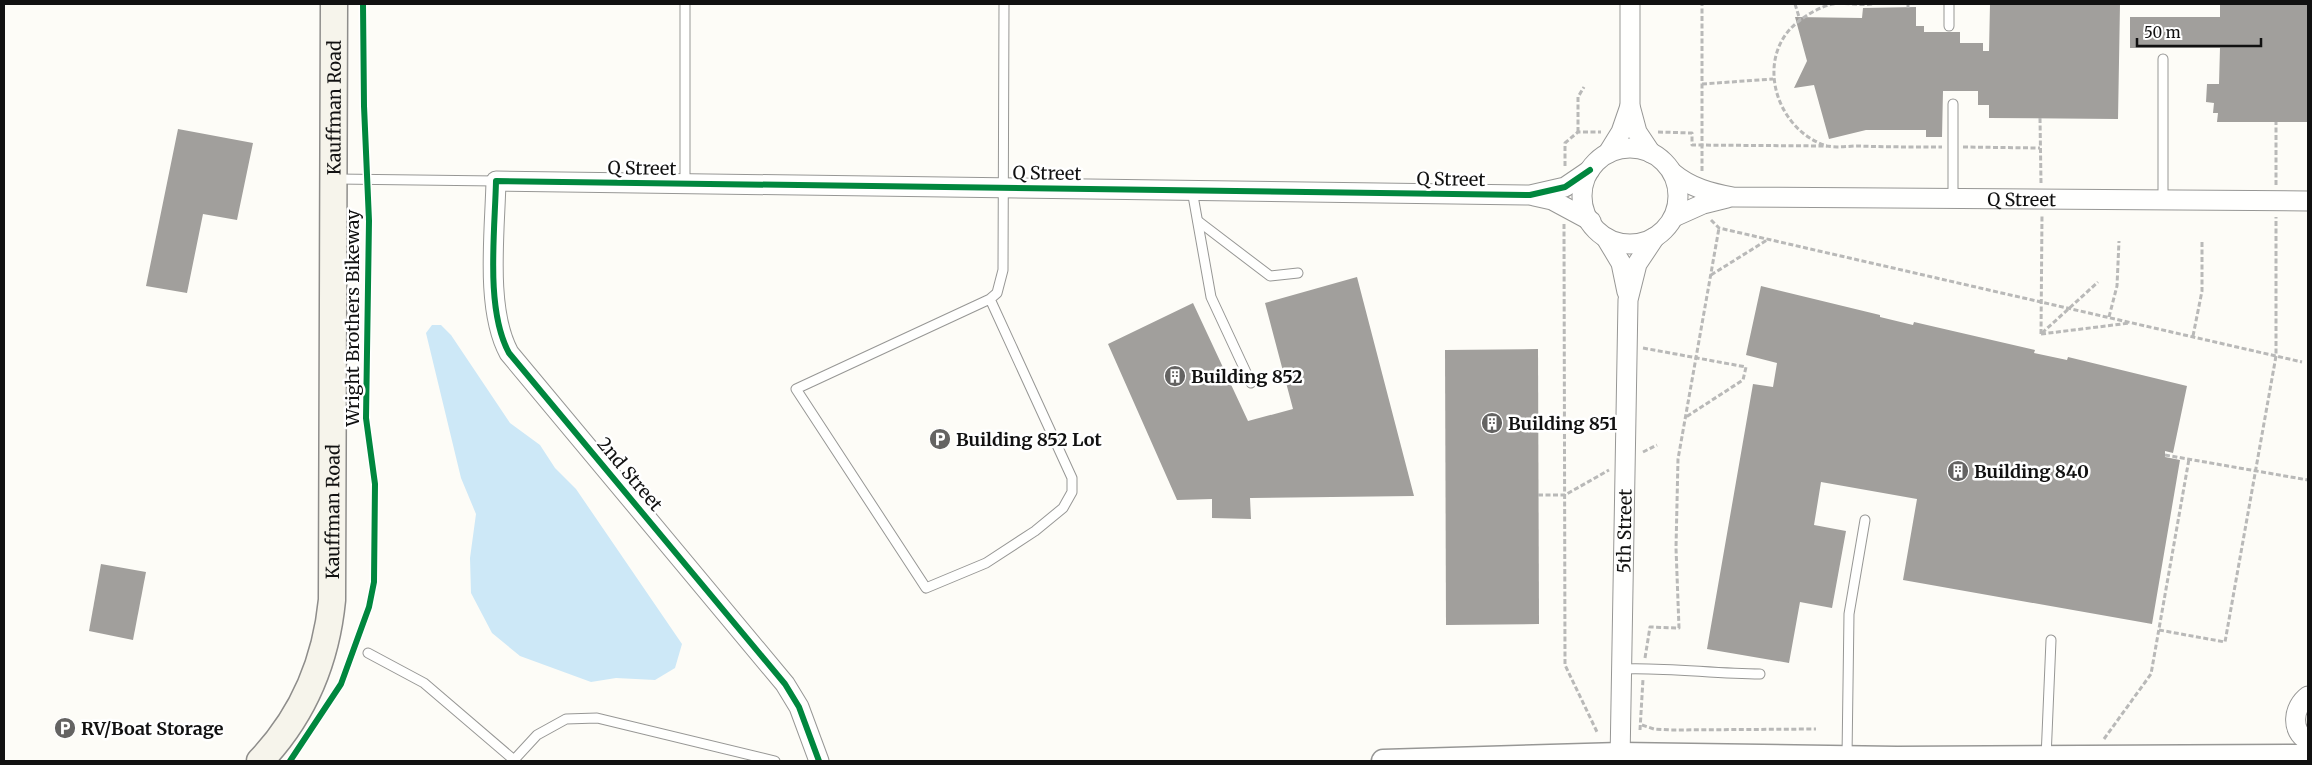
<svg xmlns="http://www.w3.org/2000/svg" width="2312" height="765" viewBox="0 0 2312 765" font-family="Merriweather,serif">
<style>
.water{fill:#cde8f7}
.building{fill:#a19f9c}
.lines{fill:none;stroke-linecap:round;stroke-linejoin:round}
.service-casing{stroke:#979795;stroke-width:11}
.minor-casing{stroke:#979795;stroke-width:21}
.tertiary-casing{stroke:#979795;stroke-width:25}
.secondary-casing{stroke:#8e8d8b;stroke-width:29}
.path{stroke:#b9b9b8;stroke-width:3;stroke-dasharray:5 2.5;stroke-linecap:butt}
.service{stroke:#fffffe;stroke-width:9}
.minor{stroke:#fffffe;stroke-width:19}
.tertiary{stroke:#fffffe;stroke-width:22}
.secondary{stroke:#f6f4eb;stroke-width:26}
.cycleway-casing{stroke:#fff;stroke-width:9}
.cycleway{stroke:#00873e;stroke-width:6}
.labels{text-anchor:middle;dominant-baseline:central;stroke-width:5;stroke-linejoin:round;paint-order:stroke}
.street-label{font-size:18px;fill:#111;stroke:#fff}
.poi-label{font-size:18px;font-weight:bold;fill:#111;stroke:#fff;text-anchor:start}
</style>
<rect width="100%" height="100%" fill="#fdfcf7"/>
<!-- water -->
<path class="water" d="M432,325H441L451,335L510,423L540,445L555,468L576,489L682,644L675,668L655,680L616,678L591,682L520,656L492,633L471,593L470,558L476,514L461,478L426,333Z"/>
<!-- building -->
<g class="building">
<path d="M1990,4H2120L2118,119L1989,118V105H1978V91H1943L1942,137H1926V130H1866L1829,139L1814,85L1794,88L1807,61L1795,17L1862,18L1863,8L1916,7V26H1924V32H1960V43H1983V51H1989Z"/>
<path d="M2220,4H2308V122H2217L2218,113H2213L2214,103L2206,102L2207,84H2219L2220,48H2130V17H2220Z"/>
<path d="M178,129L253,143L237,220L203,214L187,293L146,286Z"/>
<path d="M1357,277L1414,496L1250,498L1251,519L1212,518V499L1177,500L1108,344L1193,303L1248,421L1293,409L1265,303Z"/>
<path d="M1761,286L1880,315V317L1913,325L1914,322L2035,350L2034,353L2067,360L2068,357L2187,386L2173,453L2165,451V457L2180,460L2152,624L1903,580L1917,499L1821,482L1814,525L1846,531L1832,608L1800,602L1789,663L1707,649L1753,384L1773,387L1777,363L1746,355Z"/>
<path d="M1538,349L1539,624L1446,625L1445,350Z"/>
<path d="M101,564L146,572L133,640L89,631Z"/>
</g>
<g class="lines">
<!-- service casing -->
<g class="service-casing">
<g id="service">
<path d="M1949,4V26"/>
<path d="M337,179L496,181"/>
<path d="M685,183V4"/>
<path d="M1192,190L1211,297L1251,383"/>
<path d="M1953,198V104"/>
<path d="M2163,200V59"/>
<path d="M1198,221L1270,276L1298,273"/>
<path d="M990,299L1072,478V492L1063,508L1035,531L986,563L926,588L796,389L990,299L997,293L1003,270L1004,4"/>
<path d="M368,653L424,683L514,760"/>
<path d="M1621,669C1667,667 1714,674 1760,674"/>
<path d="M1847,756L1849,614L1865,520"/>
<path d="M2046,758L2051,640"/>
<path d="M513,761L537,735L566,719L597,718L775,761"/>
</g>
</g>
<!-- minor casing -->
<g class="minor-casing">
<g id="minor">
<path d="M1630,4V106L1637,132L1651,153"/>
<circle cx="1630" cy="196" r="48"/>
<path d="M1608,153L1621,132L1630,106"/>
<path id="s1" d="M1673,173C1691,188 1711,193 1733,197L2308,201"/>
<path d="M1534,196L1552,200L1591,221"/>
<path d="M1674,217L1703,204L1727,198"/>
<path d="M1606,238L1621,263L1627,292"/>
<path d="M2308,696C2293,707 2290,731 2308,741"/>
<path d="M819,761L799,707L785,684L509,353C485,309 495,231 496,181L1530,195L1565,187L1590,170"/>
<path id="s2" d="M1620,761L1628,300L1637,264L1655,237"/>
</g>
</g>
<!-- tertiary casing -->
<g class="tertiary-casing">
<path id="tertiary" d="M1383,761L1620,754L1897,758L2308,756"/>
</g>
<!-- secondary casing -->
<g class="secondary-casing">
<g id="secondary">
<path id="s3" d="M260,761C303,716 326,661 332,600L334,4"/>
</g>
</g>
<!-- path -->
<g class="path">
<path d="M1795,4L1800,20"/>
<path d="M1872,4C1859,6 1846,2 1833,4C1822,6 1808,14 1799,21C1753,56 1775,130 1827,146C1836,148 1849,146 1858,146C1886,147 1914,147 1942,147"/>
<path d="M1908,8V4"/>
<path d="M1702,84L1773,79"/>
<path d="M2040,118L2041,183"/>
<path d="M1578,132V97L1584,87"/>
<path d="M1658,132L1692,133V145L1827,146"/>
<path d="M1963,147L2040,148"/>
<path d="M1565,166V143L1578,132H1601"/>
<path d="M1702,171V4"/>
<path d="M2276,185V122"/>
<path d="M1711,220L1719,228L2302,362"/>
<path d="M1564,224L1565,665L1598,734"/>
<path d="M1711,275L1767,240"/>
<path d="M2109,317L2117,286L2119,241"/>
<path d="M2042,333L2098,282"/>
<path d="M2041,334L2042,214"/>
<path d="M2041,334L2130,323"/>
<path d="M2193,336L2202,291V242"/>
<path d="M1643,348L1746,367L1743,380L1686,417"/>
<path d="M1643,452L1657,445"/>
<path d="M2165,455L2308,480"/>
<path d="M1538,495H1565L1609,470"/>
<path d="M2159,630L2225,642L2276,356V217"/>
<path d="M1645,658L1650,627L1679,628L1676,548L1678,459L1719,228"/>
<path d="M1642,725L1654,729L1671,730L1816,729"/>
<path d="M1640,730L1643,679"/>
<path d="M2104,739L2151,674L2189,459"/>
</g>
<!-- service -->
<use href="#service" class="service"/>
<!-- minor -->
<use href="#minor" class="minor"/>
<!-- tertiary -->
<use href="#tertiary" class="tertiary"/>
<!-- secondary -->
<use href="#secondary" class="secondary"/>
<!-- cycleway casing -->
<g class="cycleway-casing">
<g id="cycleway">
<path d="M290,761L341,684L369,607L374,582L375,484L366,418L369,221L364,106L363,4"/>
<path d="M819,761L799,707L785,684L509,353C485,309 495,231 496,181L1530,195L1565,187L1590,170"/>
</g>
</g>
<!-- cycleway -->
<use href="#cycleway" class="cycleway"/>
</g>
<!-- icons -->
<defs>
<g id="building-disc" transform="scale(1.125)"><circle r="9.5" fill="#646362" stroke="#fff"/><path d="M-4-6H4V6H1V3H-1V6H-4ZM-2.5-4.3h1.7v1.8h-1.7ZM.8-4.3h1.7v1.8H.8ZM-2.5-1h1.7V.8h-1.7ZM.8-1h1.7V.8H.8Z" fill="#fff"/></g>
<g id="parking-disc" transform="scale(1.125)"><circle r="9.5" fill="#646362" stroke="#fff"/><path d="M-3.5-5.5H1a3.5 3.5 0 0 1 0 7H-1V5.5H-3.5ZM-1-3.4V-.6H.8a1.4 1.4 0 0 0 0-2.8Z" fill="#fff"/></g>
</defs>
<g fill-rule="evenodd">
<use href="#building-disc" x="1175" y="376"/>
<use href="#building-disc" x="1492" y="423"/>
<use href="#parking-disc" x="940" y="439"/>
<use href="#building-disc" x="1958" y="471"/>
<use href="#parking-disc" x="65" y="728"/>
</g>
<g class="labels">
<!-- street labels -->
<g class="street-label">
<text stroke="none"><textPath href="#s3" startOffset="672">Kauffman Road</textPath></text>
<text transform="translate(642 168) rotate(1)">Q Street</text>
<text transform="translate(1047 173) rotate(1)">Q Street</text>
<text transform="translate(1451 179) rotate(1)">Q Street</text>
<text stroke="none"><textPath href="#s1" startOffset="354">Q Street</textPath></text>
<text transform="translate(352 318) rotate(-90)">Wright Brothers Bikeway</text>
<text transform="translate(630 474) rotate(50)">2nd Street</text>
<text stroke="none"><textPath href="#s3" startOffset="268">Kauffman Road</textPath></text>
<text stroke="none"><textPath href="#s2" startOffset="230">5th Street</textPath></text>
</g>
<!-- poi labels -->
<g class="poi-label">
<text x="1191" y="376">Building 852</text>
<text x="1508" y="423">Building 851</text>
<text x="956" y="439">Building 852 Lot</text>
<text x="1974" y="471">Building 840</text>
<text x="81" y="728">RV/Boat Storage</text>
</g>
</g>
<!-- border -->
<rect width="2312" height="765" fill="none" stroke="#111111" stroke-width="10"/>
<!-- scale -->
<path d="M2137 38v8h124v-8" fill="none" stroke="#111111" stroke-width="2.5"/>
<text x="2144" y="38" font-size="15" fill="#111111" stroke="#ffffff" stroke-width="4" paint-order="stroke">50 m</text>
</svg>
